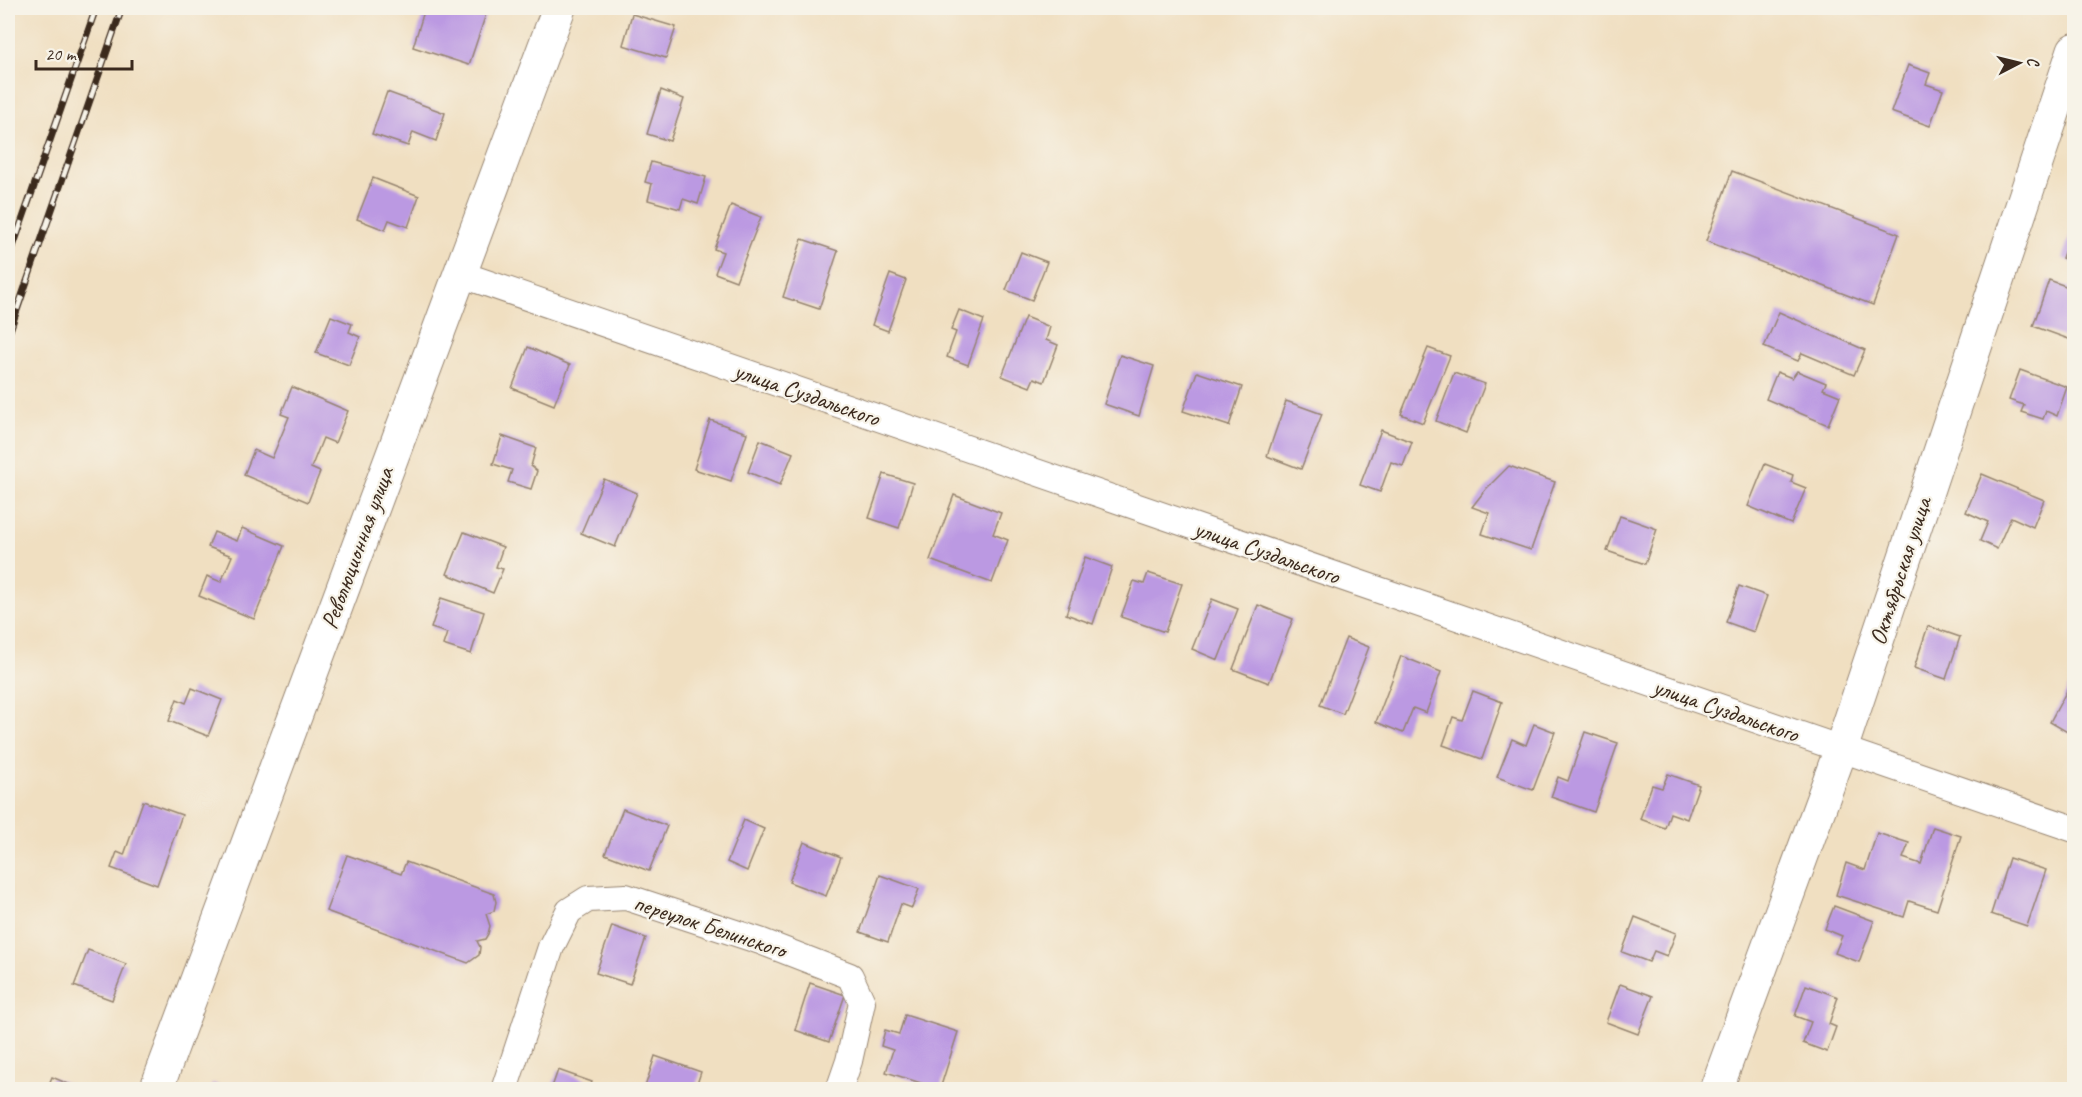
<svg xmlns="http://www.w3.org/2000/svg" width="2082" height="1097" viewBox="0 0 2082 1097" font-family="Caveat,sans-serif">
<style>
.building{fill:#bb99e2}
.lines{fill:none;stroke-linecap:round;stroke-linejoin:round}
.street-casing{stroke:#968470;stroke-width:28}
.secondary-casing{stroke:#968470;stroke-width:35}
.street{stroke:#fff;stroke-width:26}
.secondary{stroke:#fff;stroke-width:33}
.rail-casing{stroke:#3b2a1e;stroke-width:7}
.rail{stroke:#f7f3e8;stroke-width:4.5;stroke-dasharray:14;stroke-linecap:butt}
.labels{text-anchor:middle;dominant-baseline:central;stroke-width:4.5;stroke-linejoin:round;paint-order:stroke}
.street-label{font-size:24px;fill:#3b2a1e;stroke:#f7f3e8}
</style>
<rect width="100%" height="100%" fill="#f7f3e8"/>
<filter id="ink" filterUnits="userSpaceOnUse"><feTurbulence type="fractalNoise" baseFrequency=".0167" numOctaves="2"/><feDisplacementMap in="SourceGraphic" scale="12" xChannelSelector="R" yChannelSelector="G"/><feConvolveMatrix kernelMatrix="1 2 1 2 8 2 1 2 1" color-interpolation-filters="sRGB"/></filter>
<filter id="wash" filterUnits="userSpaceOnUse"><feTurbulence type="fractalNoise" baseFrequency=".008" numOctaves="4" result="noise"/><feDisplacementMap in="SourceGraphic" scale="24" xChannelSelector="R" yChannelSelector="G"/><feGaussianBlur stdDeviation="1.35" result="paint"/><feColorMatrix in="noise" values="0 0 0 0 0 0 0 0 0 0 0 0 0 0 0 0 0 1.4 0 .05"/><feComposite in="paint" operator="in"/></filter>
<g filter="url(#wash)">
<rect width="100%" height="100%" fill="#f0dfc1"/>
<g id="blocks">
<!-- building -->
<g class="building">
<path d="M425,8L446,11L447,8H488L469,65L413,47Z"/>
<path d="M1861,8H1881L1878,14Z"/>
<path d="M632,14L676,27L666,58L623,45Z"/>
<path d="M1908,65L1930,73L1926,84L1943,90L1930,126L1891,112Z"/>
<path d="M661,90L684,99L670,141L647,134Z"/>
<path d="M387,92L445,113L436,141L413,132L408,146L372,134Z"/>
<path d="M651,162L706,177L698,204L683,199L680,209L648,200L652,184L645,182Z"/>
<path d="M1732,171L1899,234L1873,305L1706,241Z"/>
<path d="M373,178L419,196L408,227L389,220L385,230L357,219Z"/>
<path d="M731,205L761,217L736,281L715,273L723,252L714,249Z"/>
<path d="M2074,224V263L2062,258Z"/>
<path d="M802,239L838,251L819,309L783,297Z"/>
<path d="M1021,252L1047,262L1032,300L1006,290Z"/>
<path d="M890,274L906,280L888,331L872,325Z"/>
<path d="M2049,280L2074,289V341L2033,326Z"/>
<path d="M959,310L984,320L968,365L947,357L956,332L951,330Z"/>
<path d="M1779,312L1865,350L1854,375L1802,353L1798,361L1764,347Z"/>
<path d="M331,316L352,324L349,332L360,337L349,365L316,353Z"/>
<path d="M1025,317L1050,327L1046,340L1058,345L1044,382L1034,378L1030,387L1002,376Z"/>
<path d="M528,347L570,365L554,405L512,388Z"/>
<path d="M1428,348L1450,356L1423,423L1401,414Z"/>
<path d="M1120,355L1154,366L1139,416L1104,404Z"/>
<path d="M2020,370L2067,387L2057,416L2046,411L2043,419L2021,412L2024,405L2009,400Z"/>
<path d="M1797,371L1826,383L1823,389L1840,396L1828,425L1766,399L1777,372L1792,378Z"/>
<path d="M1197,372L1242,387L1229,426L1183,411Z"/>
<path d="M1454,373L1485,384L1466,433L1436,421Z"/>
<path d="M292,387L348,411L335,443L323,438L311,468L320,472L308,502L244,475L254,450L272,458L289,417L281,414Z"/>
<path d="M1286,401L1322,414L1301,469L1267,456Z"/>
<path d="M710,420L747,433L731,481L694,469Z"/>
<path d="M1381,430L1412,442L1403,466L1391,462L1380,492L1360,485Z"/>
<path d="M502,436L536,448L531,466L537,471L531,489L508,482L512,470L493,464Z"/>
<path d="M760,440L793,453L780,485L748,472Z"/>
<path d="M1765,464L1793,475L1791,482L1806,488L1791,524L1748,506Z"/>
<path d="M1509,466L1555,482L1531,550L1482,534L1489,513L1472,507L1486,489Z"/>
<path d="M884,474L913,483L899,528L869,518Z"/>
<path d="M1982,474L2044,500L2033,527L2011,517L1997,549L1980,541L1988,522L1966,512Z"/>
<path d="M604,479L637,493L615,547L581,533Z"/>
<path d="M954,495L1001,513L993,534L1008,540L992,583L930,560Z"/>
<path d="M1620,516L1657,529L1645,564L1607,551Z"/>
<path d="M242,528L284,546L254,619L199,596L207,576L221,582L232,556L208,547L214,532L237,541Z"/>
<path d="M464,532L503,547L496,567L503,569L493,593L447,574Z"/>
<path d="M1085,557L1112,567L1093,624L1066,614Z"/>
<path d="M1148,573L1182,584L1165,632L1121,617L1134,581L1144,584Z"/>
<path d="M1739,586L1767,596L1754,632L1726,622Z"/>
<path d="M441,598L484,612L471,654L443,645L447,633L431,628Z"/>
<path d="M1212,599L1238,609L1218,660L1192,649Z"/>
<path d="M1258,605L1293,619L1269,683L1233,669Z"/>
<path d="M1928,626L1960,637L1946,679L1914,668Z"/>
<path d="M1346,638L1369,647L1343,714L1320,705Z"/>
<path d="M1401,656L1441,672L1426,713L1413,708L1403,733L1376,722Z"/>
<path d="M2071,683L2074,685V723L2069,733L2050,722Z"/>
<path d="M192,688L222,700L208,736L169,721L177,699L186,703Z"/>
<path d="M1473,691L1502,702L1482,759L1443,745L1453,717L1462,720Z"/>
<path d="M1534,724L1555,732L1533,790L1497,777L1512,739L1526,745Z"/>
<path d="M1585,732L1618,743L1594,812L1551,797L1558,777L1568,781Z"/>
<path d="M1668,774L1699,785L1687,819L1670,813L1665,828L1640,819L1652,785L1662,788Z"/>
<path d="M143,801L182,815L157,885L111,868L117,852L124,855Z"/>
<path d="M623,809L667,826L649,871L605,854Z"/>
<path d="M744,820L764,829L747,871L727,862Z"/>
<path d="M1933,827L1961,836L1937,910L1909,901L1904,917L1836,895L1846,863L1865,870L1877,833L1909,843L1903,858L1921,864Z"/>
<path d="M804,842L841,857L826,896L789,882Z"/>
<path d="M347,855L401,874L406,862L494,894L496,902L494,911L486,914L490,926L488,934L485,939L477,941L480,947L479,955L468,963L326,911Z"/>
<path d="M2009,858L2046,870L2027,926L1991,914Z"/>
<path d="M880,875L919,889L912,908L901,904L888,942L860,932Z"/>
<path d="M1834,906L1874,921L1859,962L1835,953L1842,936L1825,929Z"/>
<path d="M1635,917L1676,933L1667,956L1654,951L1649,962L1622,952Z"/>
<path d="M612,926L646,938L630,984L596,973Z"/>
<path d="M88,950L126,964L112,1000L74,986Z"/>
<path d="M810,983L845,995L829,1042L795,1030Z"/>
<path d="M1620,984L1653,996L1638,1034L1606,1022Z"/>
<path d="M1806,985L1838,997L1829,1024L1836,1027L1827,1052L1803,1043L1811,1022L1795,1016Z"/>
<path d="M905,1015L958,1032L940,1089L886,1072L893,1050L881,1046L885,1030L899,1034Z"/>
<path d="M655,1056L701,1072L695,1090H644Z"/>
<path d="M558,1070L592,1082L589,1090H551Z"/>
<path d="M52,1077L78,1088V1090H34L36,1085L47,1089Z"/>
<path d="M212,1083L231,1089V1090H210Z"/>
</g>
</g>
</g>
<g filter="url(#ink)">
<use href="#blocks" fill-opacity="0" stroke="#968470" stroke-width="1.5"/>
<g class="lines">
<!-- street casing -->
<g class="street-casing">
<g id="street">
<path d="M460,274L2074,829"/>
<path d="M504,1090L551,947L569,911L588,899L626,897L760,941L850,976L862,1002L849,1061L839,1090"/>
</g>
</g>
<!-- secondary casing -->
<g class="secondary-casing">
<g id="secondary">
<path d="M156,1090L559,8"/>
<path d="M1716,1090L1841,749L2074,50"/>
</g>
</g>
<!-- street -->
<use href="#street" class="street"/>
<!-- secondary -->
<use href="#secondary" class="secondary"/>
<!-- rail casing -->
<g class="rail-casing">
<g id="rail">
<path d="M8,261L96,8"/>
<path d="M8,336L122,8"/>
</g>
</g>
<!-- rail -->
<use href="#rail" class="rail"/>
</g>
</g>
<g class="labels">
<!-- street labels -->
<g class="street-label">
<text transform="translate(807 394) rotate(19)">улица Суздальского</text>
<text transform="translate(357 548) rotate(-70)">Революционная улица</text>
<text transform="translate(1267 552) rotate(19)">улица Суздальского</text>
<text transform="translate(1900 571) rotate(-72)">Октябрьская улица</text>
<text transform="translate(1726 710) rotate(19)">улица Суздальского</text>
<text transform="translate(710 926) rotate(18)">переулок Белинского</text>
</g>
</g>
<!-- margin -->
<rect width="2082" height="1097" fill="none" stroke="#f7f3e8" stroke-width="30"/>
<!-- north arrow -->
<g transform="translate(2019 63) rotate(83)" stroke="#f7f3e8" stroke-width="4.5" paint-order="stroke">
<path d="M0-4.5L10 22L0 15L-10 22Z" fill="#3b2a1e"/>
<text y="-9" font-size="16" font-weight="bold" text-anchor="middle" fill="#3b2a1e">С</text>
</g>
<!-- scale -->
<path d="M36 60v9h96v-9" fill="none" stroke="#3b2a1e" stroke-width="3"/>
<text x="45" y="60" font-size="18" fill="#3b2a1e" stroke="#f7f3e8" stroke-width="4.5" paint-order="stroke">20 m</text>
</svg>
